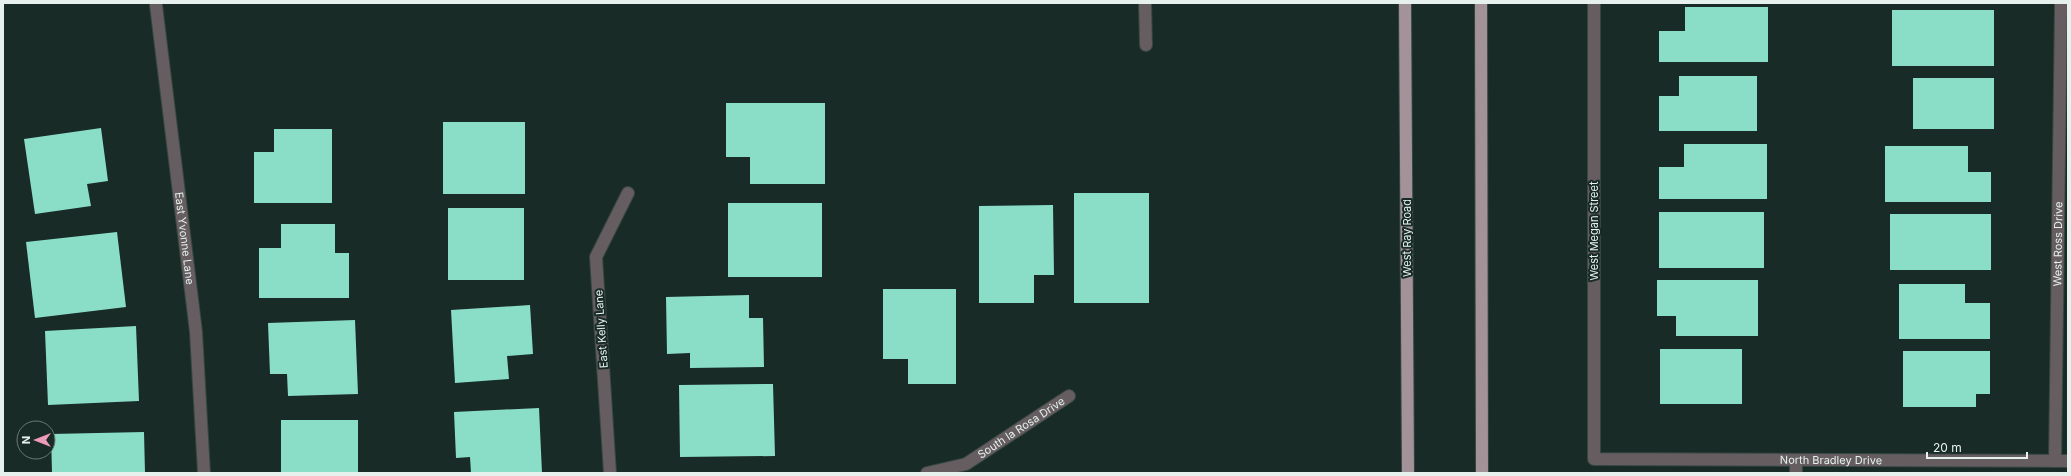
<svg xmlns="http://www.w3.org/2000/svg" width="2071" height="476" viewBox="0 0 2071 476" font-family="Inter,sans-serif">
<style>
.building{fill:#8adec8}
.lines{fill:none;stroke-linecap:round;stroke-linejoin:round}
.minor-casing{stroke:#364742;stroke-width:14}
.major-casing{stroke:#364742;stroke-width:14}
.minor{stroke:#655d5f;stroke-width:12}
.major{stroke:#a39297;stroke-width:12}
.labels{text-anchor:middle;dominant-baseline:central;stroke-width:4;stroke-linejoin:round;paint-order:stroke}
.street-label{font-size:11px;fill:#e6f1ee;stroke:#192b26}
</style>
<rect width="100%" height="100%" fill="#192b26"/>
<!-- building -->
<g class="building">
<path d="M1685,7H1768V62H1659V31H1685Z"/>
<rect x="1892" y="10" width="102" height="56"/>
<path d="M1679,76H1757V131H1659V96H1679Z"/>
<rect x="1913" y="78" width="81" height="51"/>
<path d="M726,103H825V184H750V157H726Z"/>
<rect x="443" y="122" width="82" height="72"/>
<path d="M101,128L108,181L87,184L91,206L35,214L24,139Z"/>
<path d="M274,129H332V203H254V152H274Z"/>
<path d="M1684,144H1767V199H1659V167H1684Z"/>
<path d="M1885,146H1968V172H1991V202H1885Z"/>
<rect x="1074" y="193" width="75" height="110"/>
<rect x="728" y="203" width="94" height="74"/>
<path d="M1053,205L1054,275H1034V303H979V206Z"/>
<rect x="448" y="208" width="76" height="72"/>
<rect x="1659" y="212" width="105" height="56"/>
<rect x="1890" y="214" width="101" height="56"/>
<path d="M281,224H335V253H349V298H259V248H281Z"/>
<path d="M117,232L126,307L35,318L26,242Z"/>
<path d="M1657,280H1758V336H1676V316H1657Z"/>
<path d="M1899,284H1965V303H1990V339H1899Z"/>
<path d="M883,289H956V384H908V359H883Z"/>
<path d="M749,295V318H763L764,367L690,368V353L667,354L666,297Z"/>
<path d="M530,305L533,354L507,356L509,379L455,383L451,310Z"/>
<path d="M355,320L358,394L288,396L287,374H270L268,323Z"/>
<path d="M136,326L139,401L48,405L45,331Z"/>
<rect x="1660" y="349" width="82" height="55"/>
<path d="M1903,351H1990V394H1976V407H1903Z"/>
<path d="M773,384L775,456L680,457L679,385Z"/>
<path d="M539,408L542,473H471L470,457L456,458L454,412Z"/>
<rect x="281" y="420" width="77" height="53"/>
<path d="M144,432L145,473H52L51,434Z"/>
</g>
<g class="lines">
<!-- minor casing -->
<g class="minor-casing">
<g id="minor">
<path d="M1145,3L1146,45"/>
<path id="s1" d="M1594,3V459L2068,461"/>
<path id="s2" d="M156,5L196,332L204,473"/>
<path d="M1796,460V473"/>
<path id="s3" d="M2055,461L2061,3"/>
<path d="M610,473L596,257L628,193"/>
<path id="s4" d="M927,473L966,464L1069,396"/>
</g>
</g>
<!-- major casing -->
<g class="major-casing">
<g id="major">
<path d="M1405,3L1408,473"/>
<path d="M1481,3L1482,473"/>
</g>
</g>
<!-- minor -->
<use href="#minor" class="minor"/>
<!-- major -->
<use href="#major" class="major"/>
</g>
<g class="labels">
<!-- street labels -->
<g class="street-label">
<text transform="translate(1594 231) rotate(-90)">West Megan Street</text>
<text stroke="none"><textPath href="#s2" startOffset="235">East Yvonne Lane</textPath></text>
<text transform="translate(1407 238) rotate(-90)">West Ray Road</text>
<text stroke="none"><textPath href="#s3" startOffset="217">West Ross Drive</textPath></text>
<text transform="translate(601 329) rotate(-94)">East Kelly Lane</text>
<text stroke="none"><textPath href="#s4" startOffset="106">South la Rosa Drive</textPath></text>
<text stroke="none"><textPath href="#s1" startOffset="693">North Bradley Drive</textPath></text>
</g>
</g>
<!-- border -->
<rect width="2071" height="476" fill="none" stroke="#e6f1ee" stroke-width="8"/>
<!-- north arrow -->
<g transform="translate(36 440) rotate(270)"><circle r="19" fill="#192b26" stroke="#6b7a76"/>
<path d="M0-3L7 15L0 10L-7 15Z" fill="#ef9ab8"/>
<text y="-6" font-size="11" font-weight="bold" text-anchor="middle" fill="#e6f1ee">N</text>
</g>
<!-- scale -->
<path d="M1927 452v6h100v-6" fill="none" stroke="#e6f1ee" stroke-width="2"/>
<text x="1933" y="452" font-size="12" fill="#e6f1ee" stroke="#192b26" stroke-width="3" paint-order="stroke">20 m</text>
</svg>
